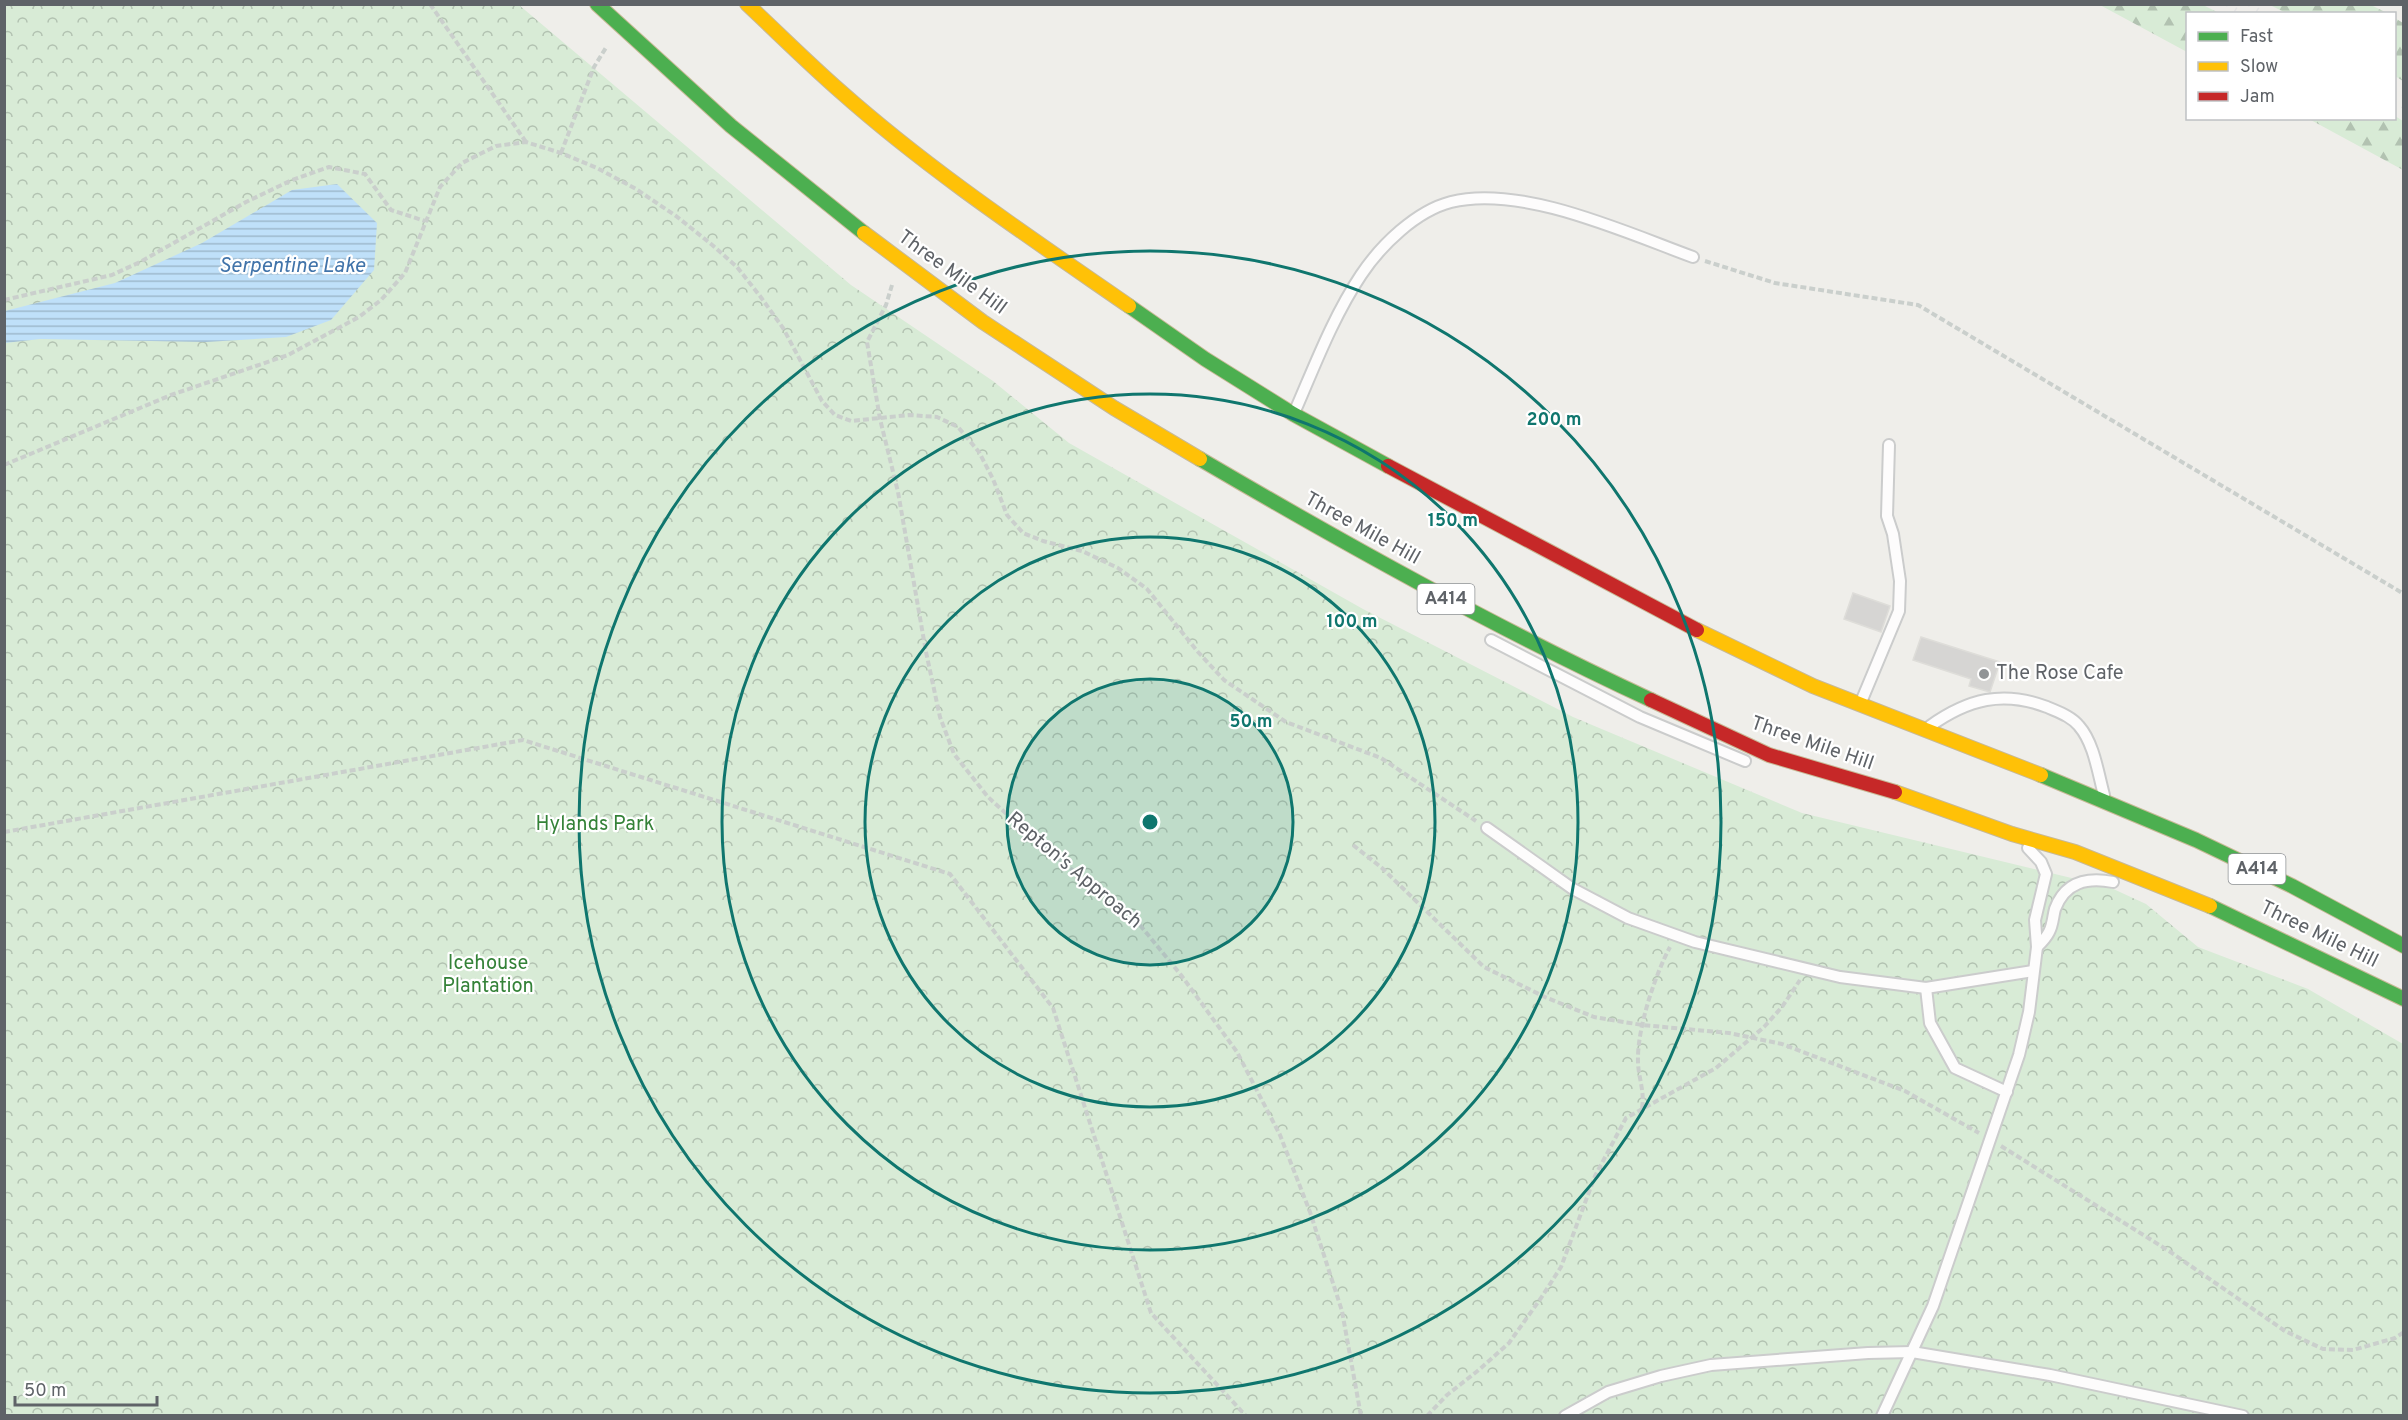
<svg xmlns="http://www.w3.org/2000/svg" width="2408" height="1420" viewBox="0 0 2408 1420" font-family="Overpass,sans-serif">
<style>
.forest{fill:url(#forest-firs)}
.park{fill:url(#park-crowns)}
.water{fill:url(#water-rules)}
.building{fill:#d6d5d3;stroke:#deddd9;stroke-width:1.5}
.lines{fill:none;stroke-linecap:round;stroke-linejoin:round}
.lane-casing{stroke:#cbcccc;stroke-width:14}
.fast-casing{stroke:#c8b996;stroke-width:16}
.slow-casing{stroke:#c8b996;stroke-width:16}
.jam-casing{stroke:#c8b996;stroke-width:16}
.path{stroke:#cacfcc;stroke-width:4;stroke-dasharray:6 3;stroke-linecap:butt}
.lane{stroke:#fdfcfc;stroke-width:10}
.fast{stroke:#4caf50;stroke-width:14}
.slow{stroke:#ffc107;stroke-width:14}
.jam{stroke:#c62828;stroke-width:14}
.rail{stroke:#e4e4e4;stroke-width:4.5;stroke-dasharray:1.5 8;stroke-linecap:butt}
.ring{fill:none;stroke:#0f766e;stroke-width:3}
.poi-dot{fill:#919496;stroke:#fff;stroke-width:2}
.labels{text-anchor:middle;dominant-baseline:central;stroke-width:4.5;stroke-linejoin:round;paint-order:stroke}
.shield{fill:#fff;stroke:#8f9295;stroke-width:1.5}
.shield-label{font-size:18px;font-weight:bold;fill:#5f6368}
.street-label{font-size:20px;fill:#5f6368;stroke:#fff}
.poi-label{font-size:20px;fill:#5f6368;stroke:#fff;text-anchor:start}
.park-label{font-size:20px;fill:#348238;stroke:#fff}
.water-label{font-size:21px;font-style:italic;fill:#4174aa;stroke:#fff}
.centre{fill:#0f766e;stroke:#fff;stroke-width:3}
.ring-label{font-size:18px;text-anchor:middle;font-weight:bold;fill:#0f766e;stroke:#fff;stroke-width:4.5;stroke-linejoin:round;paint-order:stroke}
</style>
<defs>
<pattern id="forest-firs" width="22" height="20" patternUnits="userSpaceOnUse" patternTransform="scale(1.5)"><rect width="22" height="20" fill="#d8ebd6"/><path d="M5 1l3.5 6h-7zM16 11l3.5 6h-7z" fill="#b2c2b1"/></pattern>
<pattern id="park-crowns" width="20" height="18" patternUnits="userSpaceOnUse" patternTransform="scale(1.5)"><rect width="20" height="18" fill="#d8ebd6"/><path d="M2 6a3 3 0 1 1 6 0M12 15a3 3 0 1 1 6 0" fill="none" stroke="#b2c2b1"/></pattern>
<pattern id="water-rules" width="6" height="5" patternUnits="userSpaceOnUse" patternTransform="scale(1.5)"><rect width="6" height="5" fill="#bfe0f9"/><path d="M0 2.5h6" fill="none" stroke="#9eb9cd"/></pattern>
</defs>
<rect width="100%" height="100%" fill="#efeeea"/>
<!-- forest -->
<g class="forest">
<path d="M2100,5H2203L2219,13L2188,14L2187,52Z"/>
<path d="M2270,5H2371L2387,13H2286Z"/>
<path d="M2395,18L2403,23V81L2395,76Z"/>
<path d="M2395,116L2403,121V170L2309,119L2394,118Z"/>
</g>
<!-- park -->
<path class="park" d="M5,5H519L851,285L993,381L1069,443L1363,609L1573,717L1802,813L2109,887L2146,904L2198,947L2308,989L2403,1044V1415L5,1416Z"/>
<!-- water -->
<path class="water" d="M337,184L377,223L374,270L331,320L286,337L206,342L40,339L5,343V311L115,283L202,243L292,190Z"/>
<!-- building -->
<g class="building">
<path d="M1853,593L1890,606L1881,632L1844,619Z"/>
<path d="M1921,637L2000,662L1990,692L1969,686L1971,679L1913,660Z"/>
</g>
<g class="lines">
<!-- lane casing -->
<g class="lane-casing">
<g id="lane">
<path d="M1295,411C1315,365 1333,317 1361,275C1381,245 1416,211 1451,202C1521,184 1627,233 1693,257"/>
<path d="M1491,640L1640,717L1745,761"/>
<path d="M1861,702L1899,611L1900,581L1893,534L1887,516L1889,445"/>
<path d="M1930,726C1968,699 2003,690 2047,707C2058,712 2071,716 2079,726C2094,743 2098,773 2104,795"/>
<path d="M1487,828L1573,889L1628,918L1695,942L1840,977L1926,988L2033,971"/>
<path d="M2037,947C2041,943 2046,938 2049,932C2053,925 2053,916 2055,909C2065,882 2087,877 2113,882"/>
<path d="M1926,988L1930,1023L1955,1068L2007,1092"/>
<path d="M1565,1416L1608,1392L1661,1376L1711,1365L1868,1353L1912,1352L2050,1375L2243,1416"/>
<path d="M1882,1416L1933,1306L2019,1055L2029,1012L2037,947L2035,920L2046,874L2041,862L2028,848"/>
</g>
</g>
<!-- fast casing -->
<g class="fast-casing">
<g id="fast">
<path d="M597,4L731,126L864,233"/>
<path d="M1129,306L1205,359L1293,414L1388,466"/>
<path d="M1200,459C1347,545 1496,628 1651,700"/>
<path d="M2041,775L2196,840L2292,886L2404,946"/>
<path d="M2210,906L2404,999"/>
</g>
</g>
<!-- slow casing -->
<g class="slow-casing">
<g id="slow">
<path d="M747,4C778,33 808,63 840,91C930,171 1031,238 1129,306"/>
<path d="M864,233L983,322L1114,408L1200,459"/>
<path d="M1697,630L1813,686L2041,775"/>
<path d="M1895,792L2012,834L2075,852L2210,906"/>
</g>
</g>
<!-- jam casing -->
<g class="jam-casing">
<g id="jam">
<path d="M1388,466L1697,630"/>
<path d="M1651,700L1769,755L1895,792"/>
</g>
</g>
<!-- path -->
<g class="path">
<path d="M430,4L526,142"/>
<path d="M561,153L594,67L607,46"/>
<path d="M1705,261L1775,283L1918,305L2404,594"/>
<path d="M892,285L886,305L867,342L880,419L898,492L926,652L940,717L954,754L988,797L1038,843L1135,919L1181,975L1237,1052L1280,1135L1310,1212L1342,1311L1361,1416"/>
<path d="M4,300L112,275L140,262L246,202L292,180L329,167L365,174L391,210L425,221"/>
<path d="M4,465L171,395L288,355L359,317L381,300L405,273L440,187L462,163L496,146L526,142L561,153L597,168L636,189L676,216L711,244L737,267L760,296L783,328L822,401L835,415L851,421L909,415L937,417L958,427L979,452L993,479L1007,515L1023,533L1043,541L1082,551L1118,568L1147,589L1198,652L1224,680L1286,722L1381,758L1476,821"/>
<path d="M4,832L523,740L950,874L1053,1008L1151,1313L1246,1416"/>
<path d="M1353,845L1382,868L1484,967L1545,997L1594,1017L1642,1025L1729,1033L1782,1044L1905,1091L1979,1133"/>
<path d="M1642,1108C1645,1091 1638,1077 1638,1061C1637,1029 1655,975 1670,947"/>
<path d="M2001,1146L2169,1251L2285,1331L2323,1349L2353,1350L2395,1338L2404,1332"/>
<path d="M1427,1416L1447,1395L1480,1369L1509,1343L1541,1298L1561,1267L1595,1176L1626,1118L1716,1068L1764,1027L1782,1007L1800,980"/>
</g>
<!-- lane -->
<use href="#lane" class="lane"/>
<!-- fast -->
<use href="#fast" class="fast"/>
<!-- slow -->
<use href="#slow" class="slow"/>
<!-- jam -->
<use href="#jam" class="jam"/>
<!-- rail -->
<g class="rail">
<path d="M2227,4L2243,14"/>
<path d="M2249,4L2264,14"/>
<path d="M2394,89L2404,94"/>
<path d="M2394,101L2404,107"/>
</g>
</g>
<!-- distance rings -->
<circle cx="1150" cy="822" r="143" fill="#0f766e" fill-opacity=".12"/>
<g class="ring">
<circle cx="1150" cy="822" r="143"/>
<circle cx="1150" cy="822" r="285"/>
<circle cx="1150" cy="822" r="428"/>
<circle cx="1150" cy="822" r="571"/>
</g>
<!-- markers -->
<circle class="poi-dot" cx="1984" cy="674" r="6"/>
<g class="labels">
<!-- shield labels -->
<g class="shield">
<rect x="1417.5" y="584" width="57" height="30" rx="4.5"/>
<rect x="2228.5" y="854" width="57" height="30" rx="4.5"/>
</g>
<g class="shield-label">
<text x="1446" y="599">A414</text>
<text x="2257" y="869">A414</text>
</g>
<!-- street labels -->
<g class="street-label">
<text transform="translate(952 273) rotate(36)">Three Mile Hill</text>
<text transform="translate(1362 529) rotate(29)">Three Mile Hill</text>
<text transform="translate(1812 744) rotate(19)">Three Mile Hill</text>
<text transform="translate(1074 871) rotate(40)">Repton's Approach</text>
<text transform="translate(2319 935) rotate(26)">Three Mile Hill</text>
</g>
<!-- poi labels -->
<g class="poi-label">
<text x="1996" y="674">The Rose Cafe</text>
</g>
<!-- park labels -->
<g class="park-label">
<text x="595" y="825">Hylands Park</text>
<text x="488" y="964">Icehouse<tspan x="488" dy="23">Plantation</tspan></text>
</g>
<!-- water labels -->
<g class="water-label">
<text x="292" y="266">Serpentine Lake</text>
</g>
</g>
<circle cx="1150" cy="822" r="9" class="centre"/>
<g class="ring-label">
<text x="1554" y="425">200 m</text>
<text x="1453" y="526">150 m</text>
<text x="1352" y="627">100 m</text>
<text x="1251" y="727">50 m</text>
</g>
<!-- border -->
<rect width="2408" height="1420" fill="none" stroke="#5f6368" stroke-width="12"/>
<!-- legend -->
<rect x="2186" y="12" width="210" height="108" fill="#ffffff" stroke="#bfc1c3" stroke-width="1.5"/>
<rect x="2198" y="32" width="30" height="9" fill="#4caf50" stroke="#bfc1c3" stroke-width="1.5"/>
<text x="2240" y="42" font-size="18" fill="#5f6368">Fast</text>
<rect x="2198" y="62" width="30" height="9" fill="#ffc107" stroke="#bfc1c3" stroke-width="1.5"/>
<text x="2240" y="72" font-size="18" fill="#5f6368">Slow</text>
<rect x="2198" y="92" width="30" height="9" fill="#c62828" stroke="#bfc1c3" stroke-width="1.5"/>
<text x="2240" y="102" font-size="18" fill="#5f6368">Jam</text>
<!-- scale -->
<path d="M15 1396v9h142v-9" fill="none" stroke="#5f6368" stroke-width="3"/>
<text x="24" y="1396" font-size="18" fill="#5f6368" stroke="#ffffff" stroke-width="4.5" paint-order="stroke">50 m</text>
</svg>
